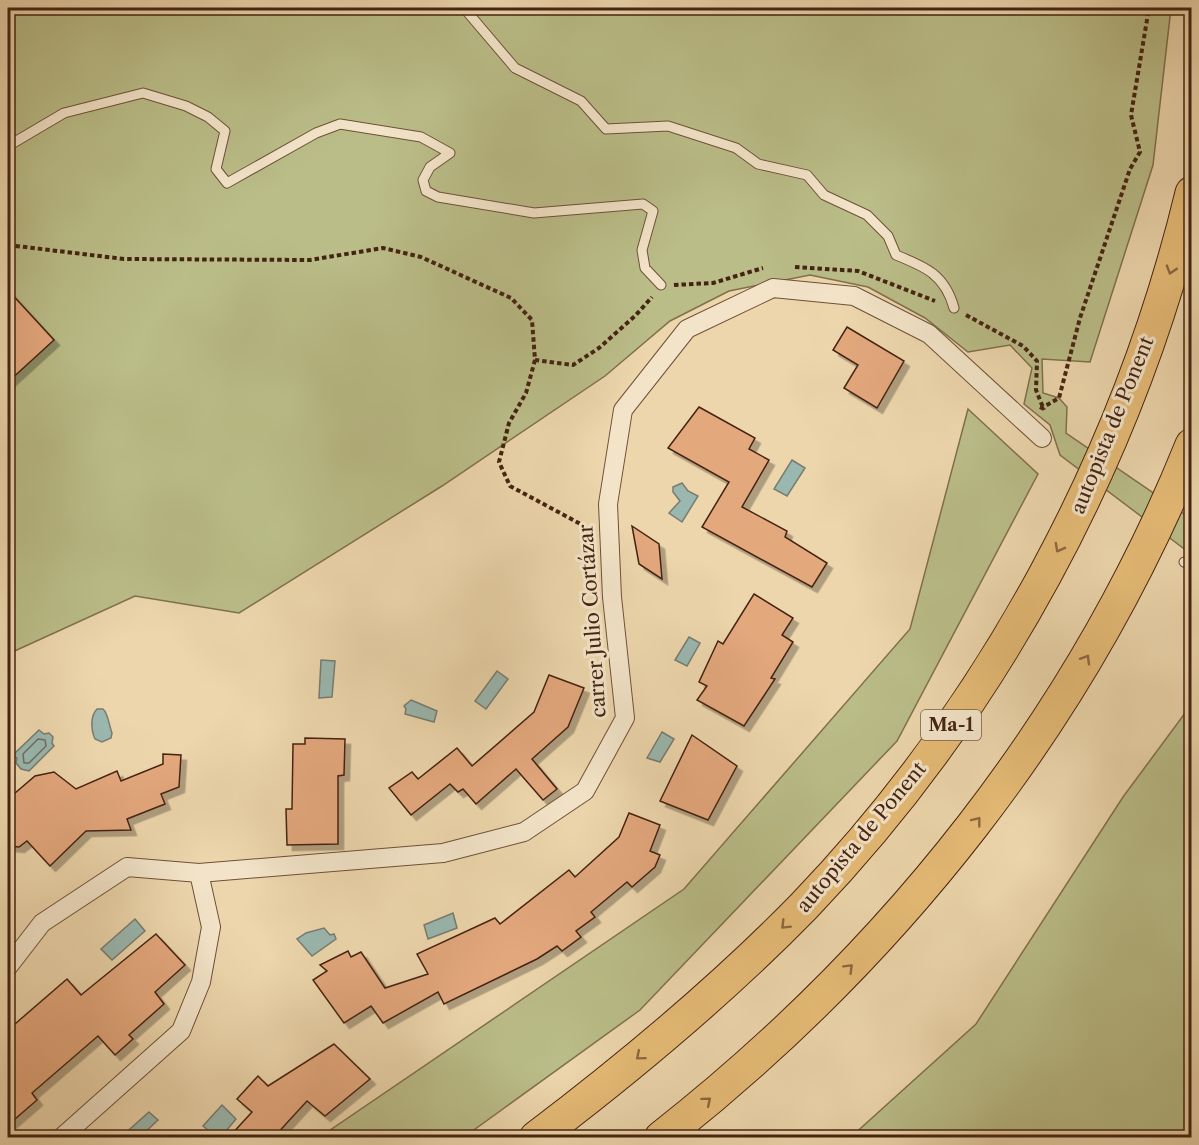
<svg xmlns="http://www.w3.org/2000/svg" width="1199" height="1145" viewBox="0 0 1199 1145" font-family="'Libre Caslon Text',serif">
<style>
.green{fill:#babd88;stroke:#80704d;stroke-width:1.5}
.water{fill:#9ab8b0;stroke:#787c71;stroke-width:1.5}
.lines{fill:none;stroke-linecap:round;stroke-linejoin:round}
.shore{stroke:#706e61;stroke-width:1.5}
.building{fill:#e4a87d;stroke:#452312;stroke-width:1.5;filter:url(#shadow)}
.lane-casing{stroke:#6f5038;stroke-width:11}
.street-casing{stroke:#6f5038;stroke-width:20}
.highway-casing{stroke:#452312;stroke-width:35}
.path{stroke:#452312;stroke-width:4;stroke-dasharray:4.5 3;stroke-linecap:butt}
.lane{stroke:#f3e4c9;stroke-width:9}
.street{stroke:#f3e4c9;stroke-width:18}
.highway{stroke:#e6bb76;stroke-width:33}
.oneway{stroke:#8d673f}
.labels{text-anchor:middle;dominant-baseline:central;stroke-width:6;stroke-linejoin:round;paint-order:stroke}
.shield{fill:#f3e4c9;stroke:#795d49;stroke-width:1.5}
.shield-label{font-size:18px;font-weight:bold;fill:#452312}
.street-label{font-size:20px;fill:#452312;stroke:#f3e4c9}
</style>
<defs>
<filter id="shadow"><feDropShadow dx="5.5" dy="5.5" stdDeviation="0" flood-color="#0004"/></filter>
</defs>
<rect width="100%" height="100%" fill="#edd6ac"/>
<filter id="stains"><feTurbulence type="fractalNoise" baseFrequency=".00333" numOctaves="4"/><feColorMatrix values="0 0 0 0 .2 0 0 0 0 .09 0 0 0 0 .02 0 0 0 .5 -.17"/></filter>
<radialGradient id="worn" r=".72"><stop offset=".6" stop-color="#630" stop-opacity="0"/><stop offset="1" stop-color="#630" stop-opacity=".3"/></radialGradient>
<!-- green -->
<g class="green">
<path d="M8,8H1171L1153,165L1090,362L1042,359L1043,393L1059,398L1067,407L1066,433L1190,518L1191,515V554L1060,455L1050,425L1024,404L1032,368L1010,345L968,352L925,318L868,287L810,275L729,291L670,321L605,376L442,486L239,613L135,596L8,654Z"/>
<path d="M968,409L1038,474L897,741L640,1010L464,1137H320L684,889L910,629Z"/>
<path d="M1191,705V1137H851L976,1024L1123,797Z"/>
</g>
<!-- water -->
<g class="water">
<path d="M792,460L805,468L787,496L774,489Z"/>
<path d="M682,483L688,491L698,496L682,522L669,513L680,501L673,492V487Z"/>
<path d="M689,637L700,643L687,666L675,660Z"/>
<path d="M321,660L335,661L332,697L319,698Z"/>
<path d="M497,671L508,679L486,709L475,701Z"/>
<path d="M411,700L437,711L434,722L405,714L406,709L404,706Z"/>
<path d="M97,709H103C108,713 109,725 112,733L111,738L102,742L95,739C91,730 90,716 97,709Z"/>
<path d="M39,730L44,734L49,733L53,737L52,743L54,746L29,771L21,769L16,763L17,758L13,755Z"/>
<path d="M662,732L674,739L660,762L647,758Z"/>
<path d="M453,913L457,928L428,939L424,925Z"/>
<path d="M135,919L145,931L112,960L101,949Z"/>
<path d="M324,928L330,935L334,934L336,939L312,956L297,939L306,933Z"/>
<path d="M222,1105L236,1119L221,1137H216L203,1126Z"/>
<path d="M149,1112L158,1120L140,1137H121Z"/>
</g>
<g class="lines">
<!-- shore -->
<path class="shore" d="M38,739L45,740L46,746L29,763H24L23,754Z"/>
</g>
<!-- building -->
<g class="building">
<path d="M8,290L54,340L8,382Z"/>
<path d="M847,327L904,361L877,408L844,388L858,365L833,350Z"/>
<path d="M699,407L755,438L749,449L769,460L742,507L787,531L785,537L827,563L812,587L702,527L729,482L668,448Z"/>
<path d="M632,526L659,544L662,579L639,564Z"/>
<path d="M754,594L793,618L782,635L793,642L771,678L775,679L744,726L697,700L707,686L699,682L718,641L723,644Z"/>
<path d="M549,675L584,688L568,727L532,759L557,789L543,800L516,769L476,804L463,789L458,792L450,784L411,815L389,788L412,772L418,779L457,748L472,766L534,712Z"/>
<path d="M692,735L737,766L708,820L660,801Z"/>
<path d="M305,738L345,739L344,775L338,776V844L287,845L286,809H292L293,744H305Z"/>
<path d="M163,754L181,755L179,787L161,794L165,804L127,819L131,830L86,831L50,866L27,841L19,847L8,846V799L35,776L54,772L76,789L117,771L121,781L163,764Z"/>
<path d="M629,813L660,825L650,851L660,855L655,867L632,887L627,882L591,912L595,917L576,931L581,937L562,951L557,946L537,959L444,1004L438,992L383,1023L371,1006L344,1023L313,980L327,971L320,965L348,951L351,957L361,952L385,988L428,974L417,954L495,918L500,924L569,870L575,877L619,837Z"/>
<path d="M156,934L185,965L155,992L164,1004L129,1035L133,1039L115,1055L98,1036L32,1093L37,1100L8,1125V1030L67,979L81,995Z"/>
<path d="M334,1044L370,1079L325,1116L307,1101L274,1137H229L252,1112L237,1099L258,1076L268,1086Z"/>
</g>
<g class="lines">
<!-- lane casing -->
<g class="lane-casing">
<g id="lane">
<path d="M464,8L515,68L581,101L606,129L668,126L736,148L758,164L807,175L824,195L867,215L888,236L896,255C926,267 945,275 954,308"/>
<path d="M8,146L64,113L143,93L186,106L208,117L225,131L216,169L227,183L316,133L340,124L421,137L450,153L430,167L423,180L426,191L438,197L534,213L643,204L653,211L642,250L645,268L661,285"/>
<path d="M1184,562L1192,565"/>
</g>
</g>
<!-- street casing -->
<g class="street-casing">
<g id="street">
<path d="M8,967L42,923L127,867L199,873L443,853L524,832L585,791L625,718L612,597L608,504L623,410L687,329L773,288L854,296L929,334L1042,438"/>
<path d="M61,1138L181,1031L201,982L211,927L199,873"/>
</g>
</g>
<!-- highway casing -->
<g class="highway-casing">
<g id="highway">
<path d="M536,1138C631,1066 721,991 804,906C993,709 1128,458 1192,193"/>
<path d="M661,1138C894,955 1081,720 1192,445"/>
</g>
</g>
<!-- path -->
<g class="path">
<path d="M8,245L124,259L310,260L383,248L421,257L511,298L532,320L535,360L573,365L599,348L635,316L652,297"/>
<path d="M795,267L858,271L935,301"/>
<path d="M674,285L713,283L763,268"/>
<path d="M966,315L1023,346L1037,361L1036,390L1044,410"/>
<path d="M535,360L526,393L509,423L499,462L510,486L588,528"/>
<path d="M1040,407L1042,408L1059,398L1080,318L1130,169L1140,152L1131,115L1149,8"/>
</g>
<!-- lane -->
<use href="#lane" class="lane"/>
<!-- street -->
<use href="#street" class="street"/>
<!-- highway -->
<use href="#highway" class="highway"/>
</g>
<!-- one-way arrows -->
<defs><path id="oneway-chevron" d="M-2-3.5L2.5 0L-2 3.5" fill="none" stroke-width="1.6" stroke-linecap="round" stroke-linejoin="round" transform="scale(1.5)"/></defs>
<g class="oneway">
<use href="#oneway-chevron" transform="translate(1171 270) rotate(107)"/>
<use href="#oneway-chevron" transform="translate(1059 548) rotate(118)"/>
<use href="#oneway-chevron" transform="translate(1086 659) rotate(-59)"/>
<use href="#oneway-chevron" transform="translate(977 821) rotate(-52)"/>
<use href="#oneway-chevron" transform="translate(785 925) rotate(135)"/>
<use href="#oneway-chevron" transform="translate(849 968) rotate(-45)"/>
<use href="#oneway-chevron" transform="translate(640 1056) rotate(140)"/>
<use href="#oneway-chevron" transform="translate(707 1101) rotate(-40)"/>
</g>
<g class="labels">
<!-- shield labels -->
<rect class="shield" x="921" y="710" width="60" height="30" rx="4.5"/>
<g class="shield-label">
<text x="951" y="725">Ma-1</text>
</g>
<!-- street labels -->
<g class="street-label">
<text transform="translate(1112 425) rotate(-68)">autopista de Ponent</text>
<text transform="translate(592 621) rotate(-94)">carrer Julio Cortázar</text>
<text transform="translate(861 837) rotate(-50)">autopista de Ponent</text>
</g>
</g>
<!-- margin -->
<rect width="1199" height="1145" fill="none" stroke="#edd6ac" stroke-width="30"/>
<rect x="9" y="9" width="1181" height="1127" fill="none" stroke="#452312" stroke-width="3"/>
<rect x="15" y="15" width="1169" height="1115" fill="none" stroke="#452312" stroke-width="1.5"/>
<rect width="100%" height="100%" filter="url(#stains)"/>
<rect width="100%" height="100%" fill="url(#worn)"/>
</svg>
